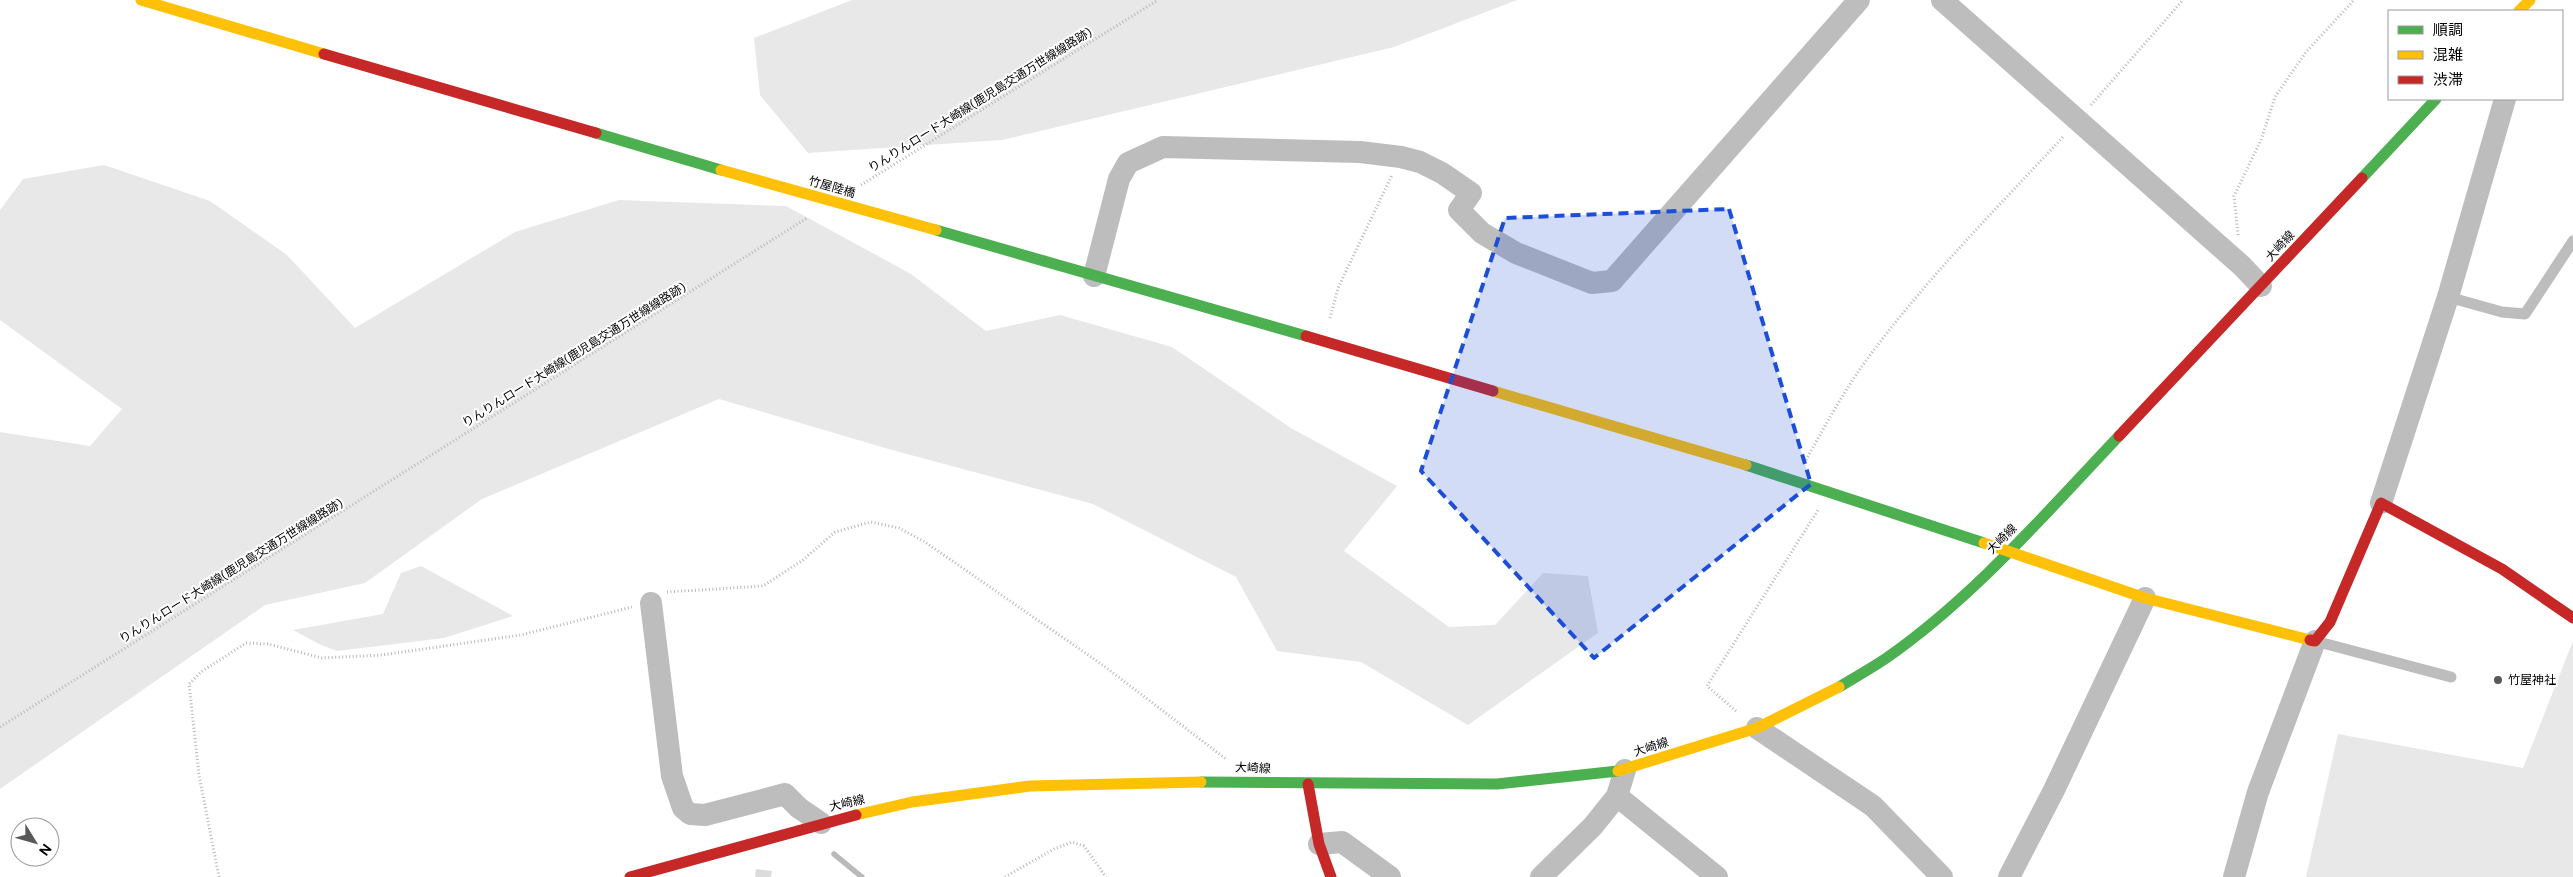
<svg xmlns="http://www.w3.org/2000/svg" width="2573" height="877" viewBox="0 0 2573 877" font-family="'DM Sans','Noto Sans JP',sans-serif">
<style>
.green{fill:#e8e8e8}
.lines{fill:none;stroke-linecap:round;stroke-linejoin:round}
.stream{stroke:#bababa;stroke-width:5.5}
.building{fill:#dcdcdc}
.path{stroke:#b8b8b8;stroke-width:3;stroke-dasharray:1 2.5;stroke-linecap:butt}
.lane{stroke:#bdbdbd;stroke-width:11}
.street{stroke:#bdbdbd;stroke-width:22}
.fast{stroke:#4caf50;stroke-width:11}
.slow{stroke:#ffc107;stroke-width:11}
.jam{stroke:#c62828;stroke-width:11}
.slow-bridge{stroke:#ffc107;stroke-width:11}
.marked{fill:#1d4ed8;fill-opacity:0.2;stroke:#1d4ed8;stroke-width:4;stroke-dasharray:10 6;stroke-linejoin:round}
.poi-dot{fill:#595959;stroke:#fff;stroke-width:2}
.labels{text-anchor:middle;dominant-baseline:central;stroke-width:4;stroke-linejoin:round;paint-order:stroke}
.street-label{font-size:12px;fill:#000;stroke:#fff}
.poi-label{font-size:12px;fill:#000;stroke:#fff;text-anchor:start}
</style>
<rect width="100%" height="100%" fill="#fff"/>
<!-- green -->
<g class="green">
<path d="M852,0H1517L1394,47L1002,140L808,153L760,95L754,38Z"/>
<path d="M104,165L210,201L287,255L355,328L515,232L619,200L786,206L911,274L986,331L1060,315L1172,347L1291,428L1397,486L1344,551L1449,627L1495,625L1543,573L1588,576L1598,633L1468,725L1361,662L1277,651L1236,577L1093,504L892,450L719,399L482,499L365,583L265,605L0,789V432L90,446L122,409L0,320V210L23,179Z"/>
<path d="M421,566L513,616L444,638L337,651L319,644L293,630L383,614L401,573Z"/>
<path d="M2573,641V877H2306L2338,734L2523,768Z"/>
</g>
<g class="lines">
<!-- stream -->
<path class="stream" d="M834,854L862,877"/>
</g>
<!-- building -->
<path class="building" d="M756,869L772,871L771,877H755Z"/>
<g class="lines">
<!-- path -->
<g class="path">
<path d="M2091,105L2183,0"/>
<path d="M861,185L1158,0"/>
<path d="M2238,235L2234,196L2261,140L2275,97L2306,52L2354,0"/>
<path d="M1330,318L1338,288L1392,175"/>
<path d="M1806,460C1826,424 1846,387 1871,354C1929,276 1998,207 2064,136"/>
<path d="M667,592L763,586L803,560L835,532L871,522L899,528L925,542L1104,666L1226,759"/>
<path d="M1736,711L1707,686L1818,510"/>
<path d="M0,727L807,218"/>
<path d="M219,877L199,775L189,684L201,672L246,643L268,644L322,658L382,655L521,635L632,607"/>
<path d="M1005,877L1054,849L1072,842L1084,846L1106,877"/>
</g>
<!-- lane -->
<g class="lane">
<path d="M2448,297L2502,312L2525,314L2573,241"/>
<path d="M2315,641L2451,677"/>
</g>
<!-- street -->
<g class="street">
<path d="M1942,0L2242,266L2261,286"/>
<path d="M1094,276L1119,179L1128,163L1163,147L1360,152L1401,157L1420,162L1442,173L1471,193L1459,210L1482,233L1516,253L1592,283L1612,281L1859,0"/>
<path d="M2381,503L2448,297L2505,99"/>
<path d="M651,603L672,776L683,808L690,814L705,815L785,794L799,808L821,823"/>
<path d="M1757,728L1873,806L1942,877"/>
<path d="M1617,796L1717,877"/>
<path d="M1319,844L1342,842L1390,877"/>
<path d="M1541,877L1593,826L1617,796L1625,770"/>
<path d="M2009,877L2054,790L2145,598"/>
<path d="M2234,877L2258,792L2315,641"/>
</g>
<!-- fast -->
<g class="fast">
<path d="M596,133L721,170"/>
<path d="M2362,178L2436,99"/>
<path d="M936,230L1306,336"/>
<path d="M1746,465L1984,543"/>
<path d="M1839,687C1854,678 1870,669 1885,659C1973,598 2045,514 2119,436"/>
<path d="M1201,782L1497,784L1618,771"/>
</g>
<!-- slow -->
<g class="slow">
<path d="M141,0L324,54"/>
<path d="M2519,11L2530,0"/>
<path d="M1493,391L1746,465"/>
<path d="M1984,543L2145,598L2310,640"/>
<path d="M1618,771L1757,728L1839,687"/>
<path d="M856,815L912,802L1030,786L1201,782"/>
</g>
<!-- jam -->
<g class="jam">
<path d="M324,54L596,133"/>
<path d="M1306,336L1493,391"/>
<path d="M2119,436L2362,178"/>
<path d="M2310,640L2315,641L2330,622L2381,503L2502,569L2573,618"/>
<path d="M1308,784L1319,844L1331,877"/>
<path d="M630,877L856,815"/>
</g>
<!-- slow-bridge -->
<path class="slow-bridge" d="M721,170L936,230"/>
</g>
<!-- marked area -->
<path class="marked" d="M1729,209L1811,484L1594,658L1421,471L1505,218Z"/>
<!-- markers -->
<circle class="poi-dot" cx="2498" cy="680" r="5"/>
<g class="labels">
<!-- street labels -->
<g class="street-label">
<text transform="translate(980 100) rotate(-32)">りんりんロード大崎線(鹿児島交通万世線線路跡)</text>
<text transform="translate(832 187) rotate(16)">竹屋陸橋</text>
<text transform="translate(2280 246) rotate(-47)">大崎線</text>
<text transform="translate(574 355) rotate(-32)">りんりんロード大崎線(鹿児島交通万世線線路跡)</text>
<text transform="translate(2002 539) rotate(-45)">大崎線</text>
<text transform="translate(231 571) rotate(-32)">りんりんロード大崎線(鹿児島交通万世線線路跡)</text>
<text transform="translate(1651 747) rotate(-18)">大崎線</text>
<text transform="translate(1253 768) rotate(2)">大崎線</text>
<text transform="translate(847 803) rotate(-13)">大崎線</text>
</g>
<!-- poi labels -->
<g class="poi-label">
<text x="2508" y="680">竹屋神社</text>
</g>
</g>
<!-- legend -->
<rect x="2388" y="10" width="175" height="90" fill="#ffffff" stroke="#999999"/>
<rect x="2398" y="26" width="25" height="8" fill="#4caf50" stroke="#999999"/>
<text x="2433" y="35" font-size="15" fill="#000000">順調</text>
<rect x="2398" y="51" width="25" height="8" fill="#ffc107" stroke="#999999"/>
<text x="2433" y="60" font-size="15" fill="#000000">混雑</text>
<rect x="2398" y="76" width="25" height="8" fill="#c62828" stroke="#999999"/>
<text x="2433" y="85" font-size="15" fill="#000000">渋滞</text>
<!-- north arrow -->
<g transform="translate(35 842) rotate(127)"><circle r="24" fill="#ffffff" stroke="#999999"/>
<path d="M0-4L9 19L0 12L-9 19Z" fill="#595959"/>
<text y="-8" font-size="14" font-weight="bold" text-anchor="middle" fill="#000000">N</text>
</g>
</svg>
